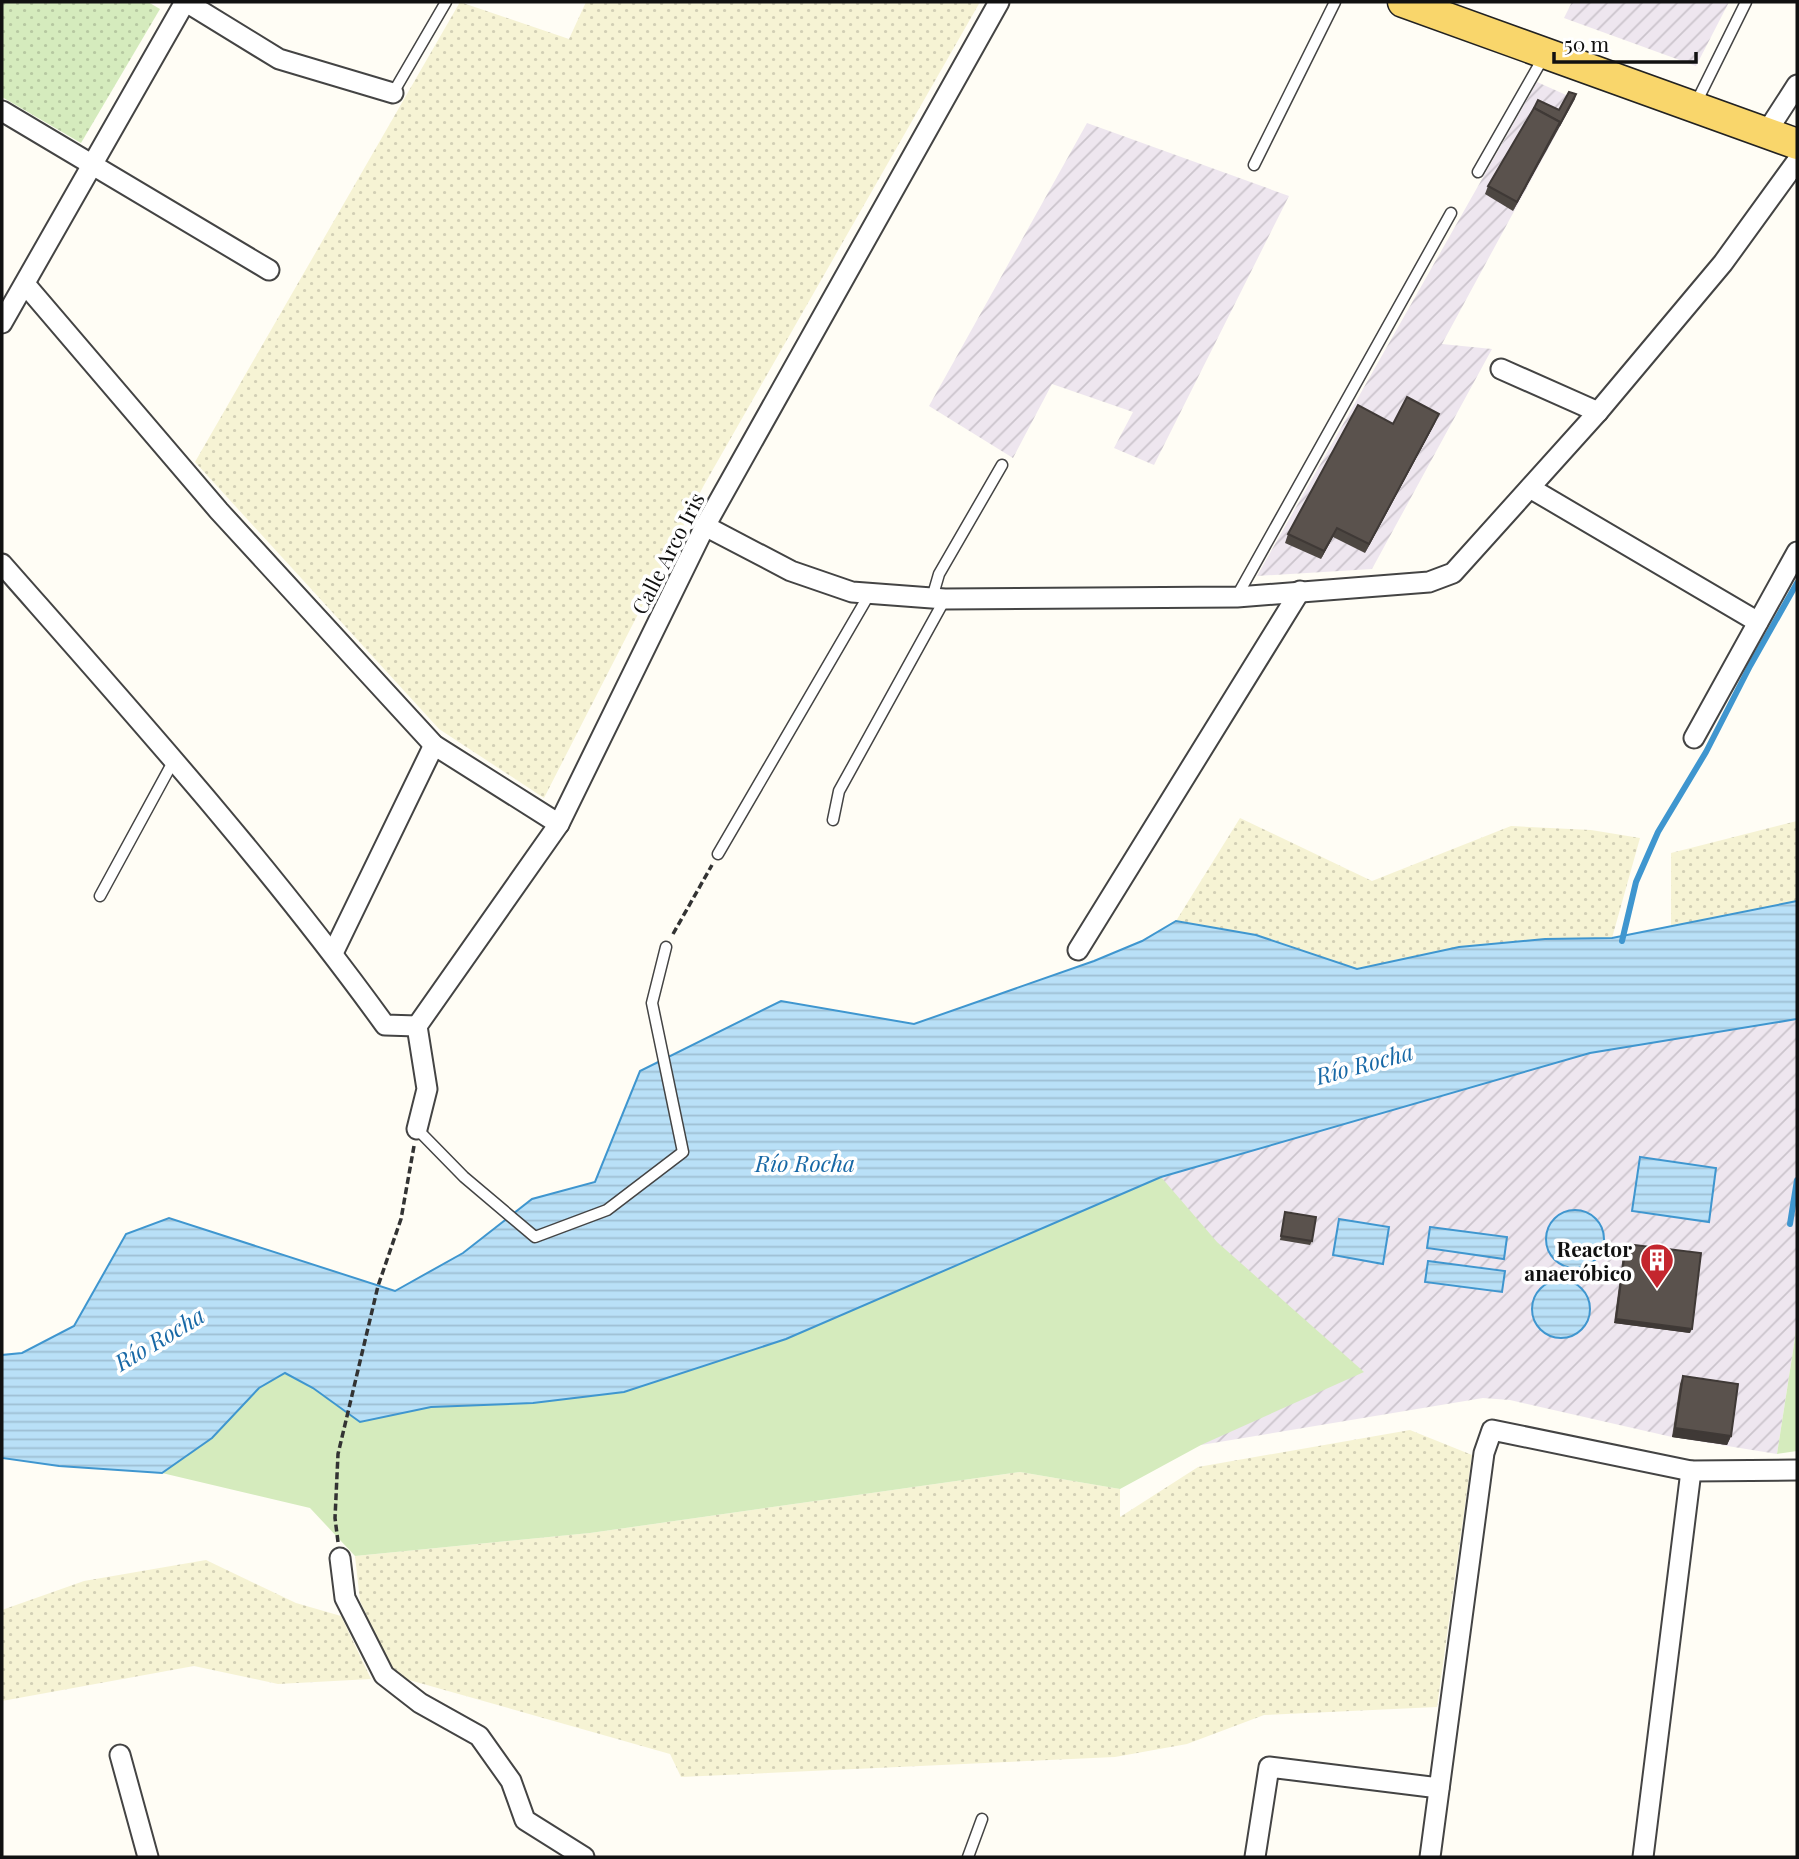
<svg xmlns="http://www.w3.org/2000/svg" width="1799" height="1859" viewBox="0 0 1799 1859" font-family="'Playfair Display',serif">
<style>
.industrial{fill:url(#industrial-furrows)}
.farmland{fill:url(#farmland-dots)}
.grass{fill:#d5ebbd}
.park{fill:url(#park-dots)}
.water{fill:url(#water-rules);stroke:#3f96cf;stroke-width:2}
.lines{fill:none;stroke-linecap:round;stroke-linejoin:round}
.stream{stroke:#3f96cf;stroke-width:6}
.service-casing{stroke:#444;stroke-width:13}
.minor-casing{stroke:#444;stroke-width:23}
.primary-casing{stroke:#222;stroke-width:33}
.path{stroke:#333;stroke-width:3.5;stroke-dasharray:7 3.5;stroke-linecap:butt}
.service{stroke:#fff;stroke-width:10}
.minor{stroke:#fff;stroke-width:19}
.primary{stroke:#f9d66b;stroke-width:30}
.wall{fill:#4d4742}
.shaded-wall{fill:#3f3936}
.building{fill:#5a524d;stroke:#3f3936;stroke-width:2}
.labels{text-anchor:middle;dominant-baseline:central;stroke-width:7;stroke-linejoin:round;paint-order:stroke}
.street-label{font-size:21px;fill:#111;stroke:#fff}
.poi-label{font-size:21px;font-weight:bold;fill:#111;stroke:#fff;text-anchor:end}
.water-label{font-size:23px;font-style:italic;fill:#1768a6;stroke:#fff}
</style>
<defs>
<pattern id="industrial-furrows" width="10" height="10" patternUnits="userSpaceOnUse" patternTransform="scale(1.75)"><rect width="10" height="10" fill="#eee6ef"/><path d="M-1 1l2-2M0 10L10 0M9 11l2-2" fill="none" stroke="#cbc4cc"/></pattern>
<pattern id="farmland-dots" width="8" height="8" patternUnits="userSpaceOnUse" patternTransform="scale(1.75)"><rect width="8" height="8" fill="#f6f3d4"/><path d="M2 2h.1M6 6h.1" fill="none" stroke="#d2cfb5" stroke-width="1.8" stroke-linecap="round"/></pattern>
<pattern id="park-dots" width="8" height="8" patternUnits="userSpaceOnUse" patternTransform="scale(1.75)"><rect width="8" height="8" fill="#d5ebbd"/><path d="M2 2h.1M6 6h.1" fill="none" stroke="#b6c8a1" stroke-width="1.8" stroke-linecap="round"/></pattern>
<pattern id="water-rules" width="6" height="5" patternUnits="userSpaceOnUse" patternTransform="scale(1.75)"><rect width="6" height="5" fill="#b9e0f7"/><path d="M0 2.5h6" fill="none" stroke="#9ebfd3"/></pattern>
</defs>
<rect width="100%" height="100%" fill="#fffdf5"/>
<!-- industrial -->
<g class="industrial">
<path d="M1572,2H1729L1696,66L1564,18Z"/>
<path d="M1537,82L1575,99L1442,344L1492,349L1372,569L1257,576Z"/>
<path d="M1087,123L1289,196L1154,465L1114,448L1133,412L1052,384L1013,458L929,406Z"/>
<path d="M1797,1019V1325L1777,1454L1672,1437L1510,1400L1483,1398L1201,1445L1020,1472L1032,1233L1161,1177L1590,1053Z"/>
</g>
<!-- farmland -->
<g class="farmland">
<path d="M460,2L569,39L586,2H980L704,485L544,798L439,729L195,462Z"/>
<path d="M1240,818L1372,881L1511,826L1591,830L1640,838L1612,938L1545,939L1459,947L1357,969L1256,935L1176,921Z"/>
<path d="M1797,821V901L1671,927V853Z"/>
<path d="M1410,1430L1472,1455L1437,1707L1264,1715L1187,1744L1115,1757L681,1777L670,1754L395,1676L360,1601L355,1556L590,1533L1020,1472L1120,1489V1517L1198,1467Z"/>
<path d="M206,1560L296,1603L341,1616L371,1679L278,1684L194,1666L2,1701V1610L84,1581Z"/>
</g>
<!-- grass -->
<g class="grass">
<path d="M1161,1177L1217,1242L1364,1372L1201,1445L1120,1489L1020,1472L590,1533L355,1556L310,1508L162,1473L212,1438L259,1388L285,1373L313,1388L360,1422L431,1407L533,1403L624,1392L786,1339Z"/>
<path d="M1797,1325V1451L1777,1454Z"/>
</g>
<!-- park -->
<path class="park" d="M2,2H148L160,9L81,143L2,97Z"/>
<!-- water -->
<g class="water">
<path d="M1797,901V1019L1590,1053L1161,1177L786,1339L624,1392L533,1403L431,1407L360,1422L313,1388L285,1373L259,1388L212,1438L162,1473L59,1466L2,1458V1355L22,1353L74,1326L126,1234L169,1218L395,1291L463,1253L532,1199L595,1182L640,1071L781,1001L914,1024L1094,961L1142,941L1176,921L1256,935L1357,969L1459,947L1545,939L1612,938Z"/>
<path d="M1640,1157L1716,1168L1709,1222L1632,1211Z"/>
<circle cx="1575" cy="1239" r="29"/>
<path d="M1339,1219L1389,1227L1383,1264L1333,1255Z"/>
<path d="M1430,1227L1507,1237L1504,1259L1427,1248Z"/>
<path d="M1428,1261L1505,1271L1502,1292L1425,1282Z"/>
<circle cx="1561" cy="1309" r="29"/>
</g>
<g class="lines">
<!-- stream -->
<g class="stream">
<path d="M1622,941L1636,882L1658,832L1706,752L1750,666L1797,583"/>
<path d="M1790,1224L1797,1180"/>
</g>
<!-- service casing -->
<g class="service-casing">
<g id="service">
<path d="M393,93L446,2"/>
<path d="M1695,105L1746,2"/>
<path d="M1254,165L1335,2"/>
<path d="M1478,172L1543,58"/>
<path d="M1237,596L1451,213"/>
<path d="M932,598L939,574L1002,465"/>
<path d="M833,820L839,791L945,599"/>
<path d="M718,854L870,593"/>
<path d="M100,896L174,760"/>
<path d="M417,1129L464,1177L535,1237L607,1210L683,1152L652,1003L666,947"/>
<path d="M968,1857L982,1819"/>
</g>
</g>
<!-- minor casing -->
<g class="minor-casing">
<g id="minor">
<path d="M186,2L279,59L393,93"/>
<path d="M2,111L269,270"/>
<path d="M1766,133L1797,85"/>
<path d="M25,284L219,511L434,745L559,824"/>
<path d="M2,323L185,2"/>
<path d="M1501,369L1598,412"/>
<path d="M1530,488L1758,622"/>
<path d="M705,526L791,571L852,592L945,599L1237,597L1429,582L1453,573L1598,412L1723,263L1797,161"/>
<path d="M2,564C134,714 268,863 385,1025L417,1026"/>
<path d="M1694,738L1797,552"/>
<path d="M1078,950L1300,591"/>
<path d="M333,953L434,745"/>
<path d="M417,1129L427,1089L417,1026L559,824L705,526L999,2"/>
<path d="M340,1558L345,1598L384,1675L420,1703L479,1736L511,1781L525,1820L584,1857"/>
<path d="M120,1755L148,1857"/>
<path d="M1255,1857L1269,1767L1439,1788"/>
<path d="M1430,1857L1484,1453L1492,1430L1691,1471L1797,1470"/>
<path d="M1643,1857L1691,1471"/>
</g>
</g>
<!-- primary casing -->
<g class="primary-casing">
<path id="primary" d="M1403,2L1797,144"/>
</g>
<!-- path -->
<g class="path">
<path d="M673,934L712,865"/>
<path d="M338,1542L335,1518L338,1454L378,1286L401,1219L414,1146"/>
</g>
<!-- service -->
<use href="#service" class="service"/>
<!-- minor -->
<use href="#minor" class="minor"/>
<!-- primary -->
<use href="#primary" class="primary"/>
</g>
<!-- wall -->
<g class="wall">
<path d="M1576,94L1513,211L1485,194L1488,186L1559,110Z"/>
<path d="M1435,423L1365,553L1333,537L1321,559L1285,543L1288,534L1393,424Z"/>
<path d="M1285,1212L1312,1241L1310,1245L1280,1240Z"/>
<path d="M1626,1244L1690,1333L1614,1323L1624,1248Z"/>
<path d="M1683,1376L1731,1436L1727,1445L1672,1437L1680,1384Z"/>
</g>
<!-- shaded-wall -->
<g class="shaded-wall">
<path d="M1576,94L1575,99L1513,211L1517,202Z"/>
<path d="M1439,414L1435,423L1365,553L1369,544Z"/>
<path d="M1337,528L1333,537L1321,559L1324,551Z"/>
<path d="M1616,1319L1692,1329L1690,1333L1614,1323Z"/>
<path d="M1675,1428L1731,1436L1727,1445L1672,1437Z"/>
</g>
<!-- building -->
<g class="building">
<path d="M1569,92L1576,94L1559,126L1560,122L1534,108L1538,100L1559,110Z"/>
<path d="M1534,108L1560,122L1517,202L1488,186Z"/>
<path d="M1407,397L1439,414L1369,544L1337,528L1324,551L1288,534L1358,405L1393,424Z"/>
<path d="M1285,1212L1316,1217L1312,1241L1281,1236Z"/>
<path d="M1626,1244L1701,1253L1692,1329L1616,1319Z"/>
<path d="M1683,1376L1738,1384L1731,1436L1675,1428Z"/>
</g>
<!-- icons -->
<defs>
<g id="building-pin" transform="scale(1.75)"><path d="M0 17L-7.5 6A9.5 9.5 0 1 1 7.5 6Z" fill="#c4262e" stroke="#fff"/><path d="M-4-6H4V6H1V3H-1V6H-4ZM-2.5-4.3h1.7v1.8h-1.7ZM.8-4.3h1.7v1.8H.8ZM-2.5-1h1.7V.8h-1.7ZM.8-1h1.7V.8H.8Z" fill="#fff"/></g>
</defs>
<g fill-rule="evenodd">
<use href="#building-pin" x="1657" y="1260"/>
</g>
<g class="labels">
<!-- street labels -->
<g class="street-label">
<text transform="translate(667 553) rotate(-63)">Calle Arco Iris</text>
</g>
<!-- poi labels -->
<g class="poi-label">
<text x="1632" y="1248">Reactor<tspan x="1632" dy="24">anaeróbico</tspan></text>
</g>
<!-- water labels -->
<g class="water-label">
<text transform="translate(1364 1063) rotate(-15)">Río Rocha</text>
<text x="805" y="1162">Río Rocha</text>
<text transform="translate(159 1338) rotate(-31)">Río Rocha</text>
</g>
</g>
<!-- border -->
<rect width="1799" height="1859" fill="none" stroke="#111111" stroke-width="7"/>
<!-- scale -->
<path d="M1554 52v10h142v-10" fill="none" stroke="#111111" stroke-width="3.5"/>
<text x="1564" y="52" font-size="21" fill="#111111" stroke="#ffffff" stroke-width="5" paint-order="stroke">50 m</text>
</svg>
